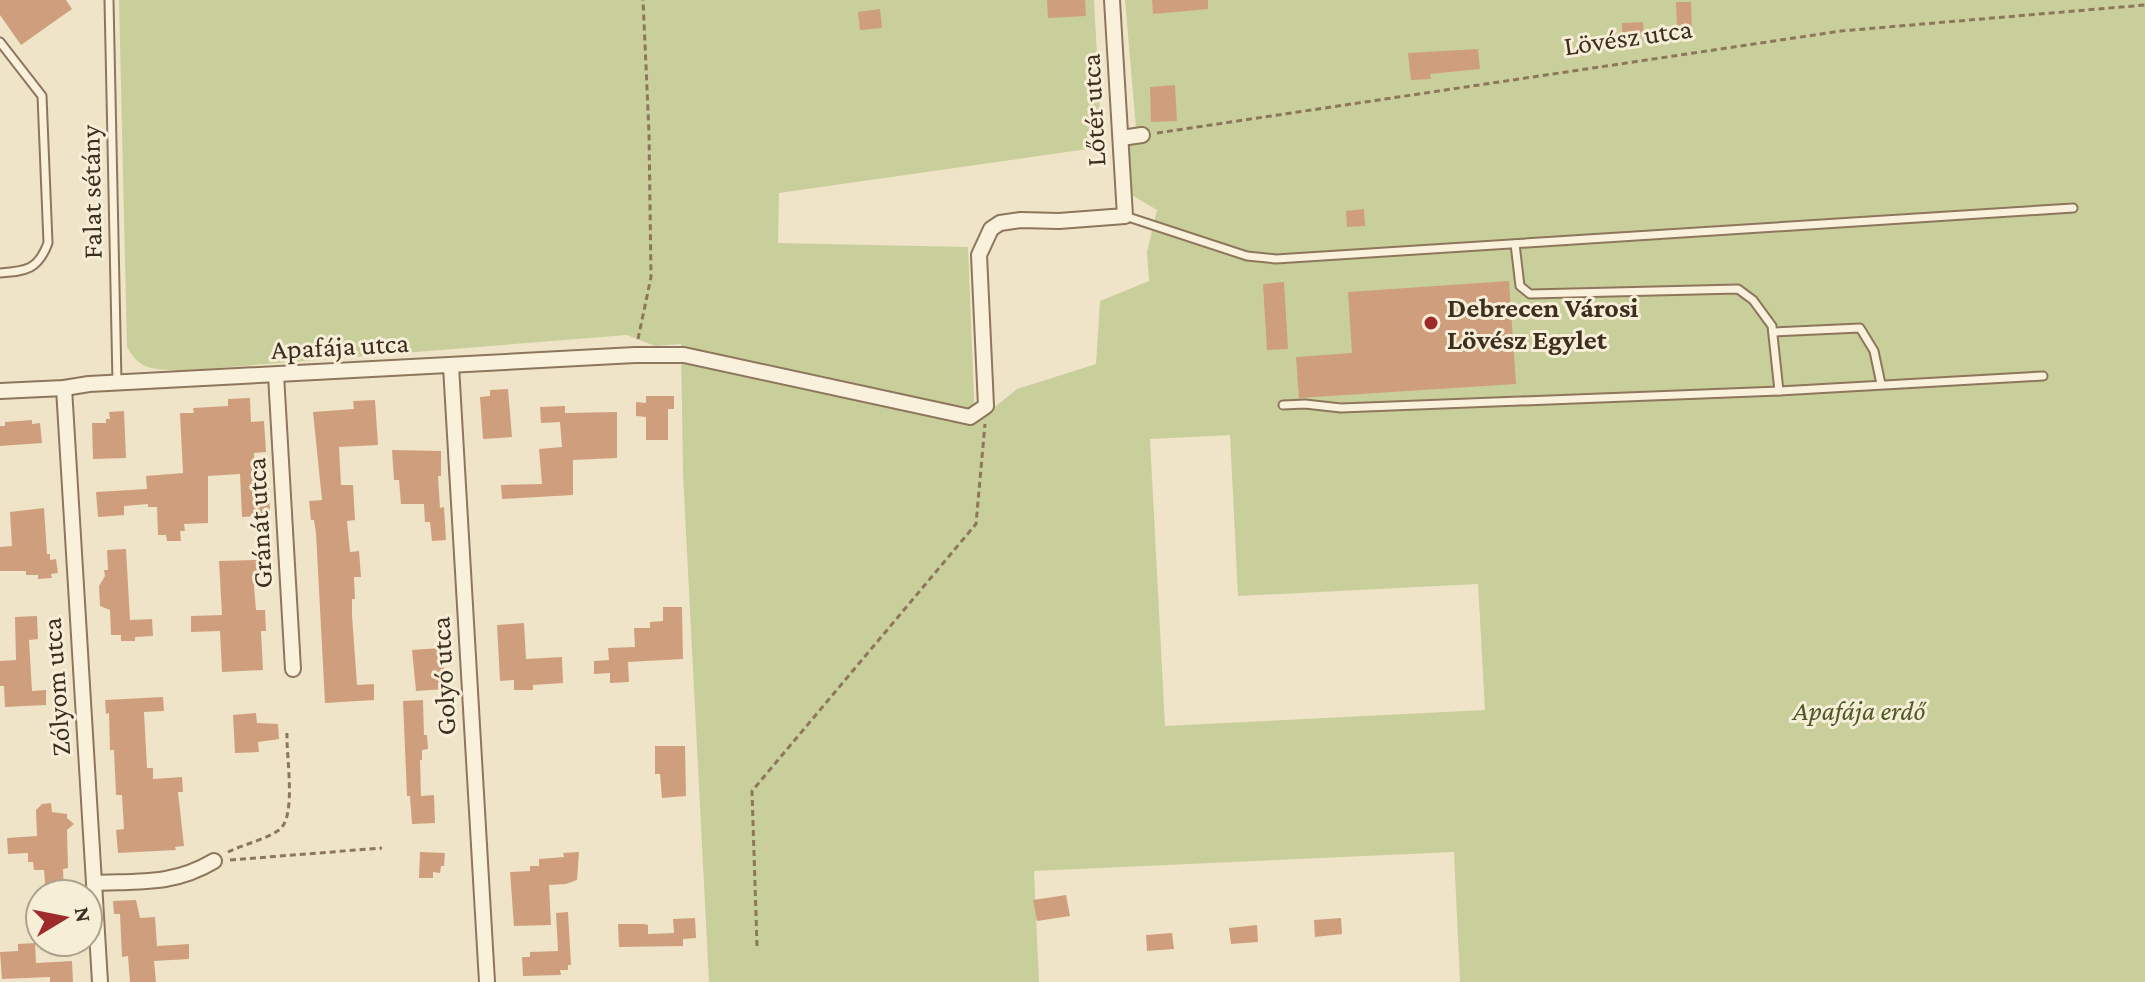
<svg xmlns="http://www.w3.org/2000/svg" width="2145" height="982" viewBox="0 0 2145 982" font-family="'Crimson Pro',serif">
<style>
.green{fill:#c9cf9b;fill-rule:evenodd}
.building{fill:#cf9f7d}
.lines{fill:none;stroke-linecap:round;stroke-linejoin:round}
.service-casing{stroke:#8d765c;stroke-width:11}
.minor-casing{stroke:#8d765c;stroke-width:18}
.path{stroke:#8d765c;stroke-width:3;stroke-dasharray:6 4;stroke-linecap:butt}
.service{stroke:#faf1dc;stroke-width:7}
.minor{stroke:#faf1dc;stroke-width:14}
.poi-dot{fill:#9e2a2b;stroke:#f7eed8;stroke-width:3}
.labels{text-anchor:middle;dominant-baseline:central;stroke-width:6;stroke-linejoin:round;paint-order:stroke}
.street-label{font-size:28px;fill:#3d2e20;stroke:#f7eed8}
.poi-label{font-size:28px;font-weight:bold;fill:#3d2e20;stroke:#f7eed8;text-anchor:start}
.park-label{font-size:28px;font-style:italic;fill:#4d5a26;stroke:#f7eed8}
</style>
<rect width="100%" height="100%" fill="#f0e4c8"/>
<!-- green -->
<path class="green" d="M119,0H1094L1102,147L779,193L778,243L968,247L975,423L1017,389L1096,364L1100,301L1149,281L1147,252L1157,210L1130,194L1126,143L1137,140L1125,0H2145V982H1460L1454,852L1034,871L1039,982H709L683,474L681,344L655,346L627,335L180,371C153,368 141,372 127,347ZM1230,435L1238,596L1478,584L1485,710L1165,726L1150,439Z"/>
<!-- building -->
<g class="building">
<path d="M0,0H66L72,9L21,45L0,15Z"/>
<path d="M1047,0H1085L1086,16L1048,18Z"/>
<path d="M1152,0H1208V9L1153,14Z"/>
<path d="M1676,2H1691L1692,29H1677Z"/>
<path d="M880,9L882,28L860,30L858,12Z"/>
<path d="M1643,22L1644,35L1622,36V23Z"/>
<path d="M1478,49L1480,69L1430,74L1431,79L1411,80L1408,53Z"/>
<path d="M1175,85L1177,121L1151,122L1150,87Z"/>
<path d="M1364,209L1365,226L1347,227L1346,211Z"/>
<path d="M1509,281L1516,384L1299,398L1296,357L1352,353L1348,292Z"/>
<path d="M1284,282L1288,349L1267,350L1263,284Z"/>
<path d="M508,389L512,437L483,439L480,397L490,396V390Z"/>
<path d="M646,396H674V409H668V440H646V417L636,416V402L646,403Z"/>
<path d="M250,398L251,422L264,421L266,452L254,453L256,489L269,488L270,515L242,517L240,474L208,476V523L184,524L185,531H180L181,541H167L166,535H158L157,507H148V504L124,506V515L98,517L96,492L147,489L146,476L183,473L180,413H194L193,408L228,406V399Z"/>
<path d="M375,400L378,445L339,447L341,485H353L355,520L347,521L350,552L359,551L361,577H354L355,599H352V615L357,685L374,684V700L325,703L316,533L314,520H311L309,501L322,500L313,412L354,409L353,401Z"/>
<path d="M565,406V413L617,412V458L573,460V495L502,499L501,485L542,484L539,449L562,447L560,422L541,423L540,407Z"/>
<path d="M124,411L126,458L93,459L92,423H106V419H110L109,412Z"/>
<path d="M32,420V424L40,423L42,443L0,446V426H5V422Z"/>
<path d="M392,450L441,451V476H438L440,508L444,507L446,540L432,541L430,522H425L424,504H401L399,480H394Z"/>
<path d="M44,508L47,554H50V560L56,559L58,573L51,574L52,578L38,579V575H26V571H0V547L12,546L10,512Z"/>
<path d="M126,549L130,620L152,619L153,636L135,637V641H121V635H111L110,610L100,606L99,586L105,576L104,570H108L107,550Z"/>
<path d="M258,560L259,586H254L256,610H265L266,631H261L263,670L222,672L220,631L191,632V616L222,615L219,561Z"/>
<path d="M663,607H682L683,659L628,662L629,682L610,683V673L594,674V661L609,660L608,648L635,647L634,628H650V622L663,621Z"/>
<path d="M37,616L38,639L29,640L32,691L46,690V705L5,707L4,686H0V661L16,660L15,617Z"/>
<path d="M524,623L526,659L562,657L563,683L533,685V690H514V680L500,681L497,625Z"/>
<path d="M440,648L441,656L443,655L446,689L416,691L412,650Z"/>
<path d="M163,697L164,711L144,712L147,768H153V779L182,777L183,792H178L184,846L175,847L176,850L118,853L116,830L124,829L122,795H116L114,750H110L109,713L106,714L105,700Z"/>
<path d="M423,700L424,735H427L428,749L422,750V760H420L421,796L434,795L435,823L412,824L410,796H414H407L403,701Z"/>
<path d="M256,713L257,723L278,724L279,739L258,742L259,752L235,753L233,715Z"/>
<path d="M655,746H685L686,796L662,798L660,774H655Z"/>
<path d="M51,803L52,812L67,814V818L74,824L67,830L68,868L63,869L64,893L46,894L44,870H34L33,862H28V853L8,854L7,838L37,836L36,810L42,804Z"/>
<path d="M420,852L445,853L444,866H441L440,873L433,872V878H419Z"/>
<path d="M579,852L577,880L566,884L549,885L551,925L514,926L510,872L530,871V866H539V859L564,857L563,853Z"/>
<path d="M1066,895L1070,916L1037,921L1033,900Z"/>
<path d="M136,900L140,918L155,917L157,946L189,944V959L154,961L156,982H130L128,956L122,957L120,914H114L113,901Z"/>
<path d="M568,912L571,965H568V970H560L561,975L523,976L522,957H530V952L558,951L556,913Z"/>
<path d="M695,918L696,938L683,939V946L619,947L618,924H644L648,925V934L674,933L673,919Z"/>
<path d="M1341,918L1342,934L1315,937L1314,920Z"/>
<path d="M1257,925L1258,942L1231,944L1229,928Z"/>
<path d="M1172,933L1174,949L1147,951L1146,935Z"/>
<path d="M35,943L36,963L72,961L73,982H50V977L2,979L0,952L18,951V944Z"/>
</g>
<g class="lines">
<!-- service casing -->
<g class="service-casing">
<g id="service">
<path d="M109,0L117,382"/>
<path d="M0,42L42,96L48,243C38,270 26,271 0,273"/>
<path d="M1125,216L1247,256L1276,259L2073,208"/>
<path d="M1515,244L1520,286L1530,294L1738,289L1753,300L1772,326L1779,391"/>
<path d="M1773,332L1860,328L1874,351L1881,384"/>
<path d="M1283,405L1305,404L1341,408L1779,391L2043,376"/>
</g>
</g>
<!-- minor casing -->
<g class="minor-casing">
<g id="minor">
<path d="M1121,138L1142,135"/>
<path d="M451,366L487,982"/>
<path d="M276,375L293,669"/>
<path d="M64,388L100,982"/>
<path d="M0,391L64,388L89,384L635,355H684L970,417L986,406L979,255L991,229L1000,223L1021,220L1059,221L1125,216L1112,0"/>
<path d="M94,883C140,881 174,885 214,861"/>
</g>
</g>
<!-- path -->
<g class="path">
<path d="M1157,133L1841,31L2145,5"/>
<path d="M638,339L651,277L649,133L643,0"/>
<path d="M228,852C244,844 265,840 279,830C297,817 286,756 287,733"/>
<path d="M230,860L382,848"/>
<path d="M757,946L752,791L976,524L985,424"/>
</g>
<!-- service -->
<use href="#service" class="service"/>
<!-- minor -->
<use href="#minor" class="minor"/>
</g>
<!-- markers -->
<circle class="poi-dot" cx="1431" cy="323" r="8"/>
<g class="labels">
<!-- street labels -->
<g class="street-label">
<text transform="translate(1628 37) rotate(-8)">Lövész utca</text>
<text transform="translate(1093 110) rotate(-93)">Lőtér utca</text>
<text transform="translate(91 192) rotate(-91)">Falat sétány</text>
<text transform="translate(340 346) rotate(-3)">Apafája utca</text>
<text transform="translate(259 523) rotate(-93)">Gránát utca</text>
<text transform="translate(443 676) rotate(-93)">Golyó utca</text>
<text transform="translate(56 687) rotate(-94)">Zólyom utca</text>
</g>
<!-- poi labels -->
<g class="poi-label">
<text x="1447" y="307">Debrecen Városi<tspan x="1447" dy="32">Lövész Egylet</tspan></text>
</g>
<!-- park labels -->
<g class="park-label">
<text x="1859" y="710">Apafája erdő</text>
</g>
</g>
<!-- north arrow -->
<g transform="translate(64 918) rotate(80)"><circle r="38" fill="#f7eed8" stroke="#ada18e" stroke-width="2"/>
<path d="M0-6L14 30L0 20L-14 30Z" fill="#9e2a2b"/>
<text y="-12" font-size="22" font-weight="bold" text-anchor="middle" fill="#3d2e20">N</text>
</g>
</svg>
